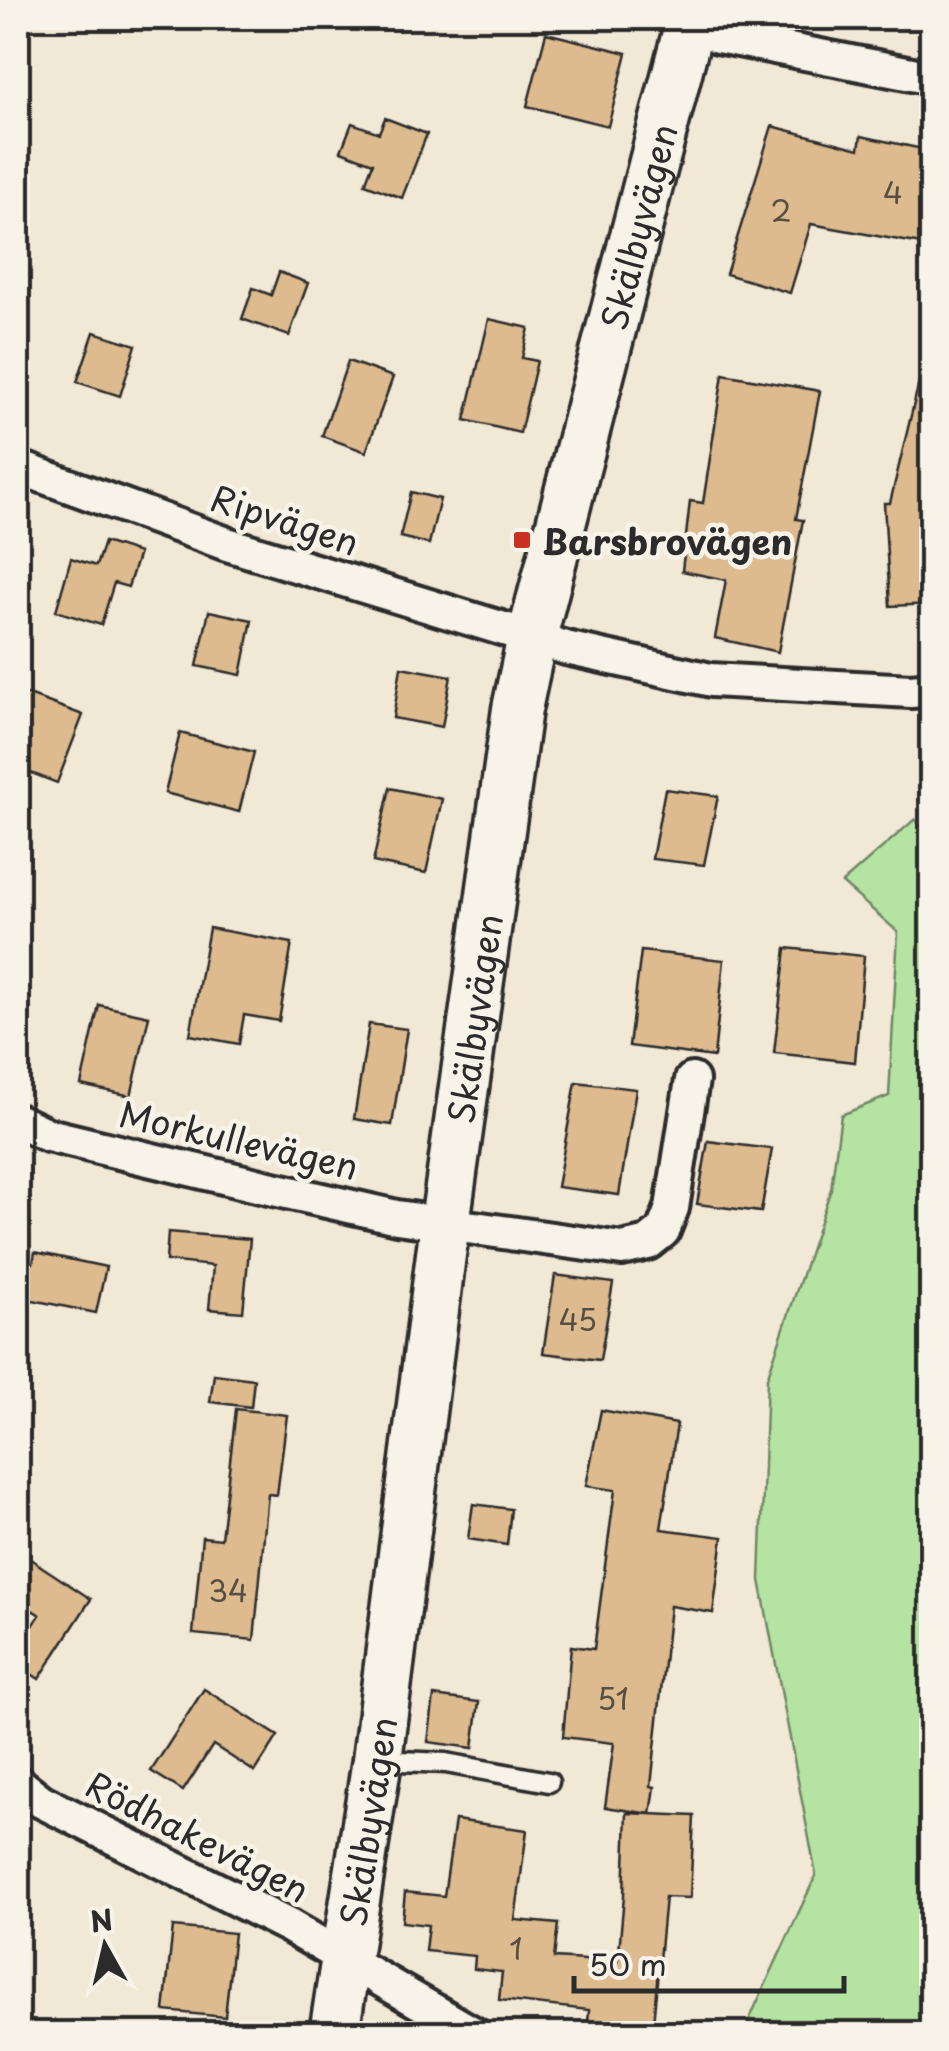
<svg xmlns="http://www.w3.org/2000/svg" width="949" height="2051" viewBox="0 0 949 2051" font-family="'Playpen Sans',sans-serif">
<style>
.green{fill:#b5e3a2;stroke:#708766;stroke-width:2.5}
.building{fill:#ddbb8f;stroke:#2b2b2b;stroke-width:2.5}
.lines{fill:none;stroke-linecap:round;stroke-linejoin:round}
.lane-casing{stroke:#2b2b2b;stroke-width:25}
.street-casing{stroke:#2b2b2b;stroke-width:40}
.secondary-casing{stroke:#2b2b2b;stroke-width:55}
.lane{stroke:#f7f3e8;stroke-width:18}
.street{stroke:#f7f3e8;stroke-width:32}
.secondary{stroke:#f7f3e8;stroke-width:48}
.poi-dot{fill:#c8321e;stroke:#f7f3e8;stroke-width:4}
.labels{text-anchor:middle;dominant-baseline:central;stroke-width:9;stroke-linejoin:round;paint-order:stroke}
.number-label{font-size:30px;fill:#584f44}
.street-label{font-size:35px;fill:#2b2b2b;stroke:#f7f3e8}
.poi-label{font-size:35px;font-weight:bold;fill:#2b2b2b;stroke:#f7f3e8;text-anchor:start}
</style>
<rect width="100%" height="100%" fill="#f2e8d6"/>
<filter id="ink" filterUnits="userSpaceOnUse"><feTurbulence type="fractalNoise" baseFrequency=".01" numOctaves="2"/><feDisplacementMap in="SourceGraphic" scale="20" xChannelSelector="R" yChannelSelector="G"/><feConvolveMatrix kernelMatrix="1 2 1 2 8 2 1 2 1" color-interpolation-filters="sRGB"/></filter>
<g filter="url(#ink)">
<!-- green -->
<path class="green" d="M915,819L932,840L931,2033H743L816,1875L760,1580L767,1378L831,1189L841,1115L889,1096L898,932L842,883Z"/>
<!-- building -->
<g class="building">
<path d="M546,33L627,53L608,126L527,106Z"/>
<path d="M385,118L427,134L402,198L365,184L373,163L341,151L352,123L379,133Z"/>
<path d="M772,126L859,149L861,136L932,151V246L811,224L790,293L726,274Z"/>
<path d="M279,272L308,283L289,336L242,319L253,288L271,295Z"/>
<path d="M489,319L529,328L522,358L537,361L520,433L465,420Z"/>
<path d="M94,332L136,345L120,396L77,382Z"/>
<path d="M348,361L393,377L366,452L322,436Z"/>
<path d="M723,374L820,391L796,519L803,520L778,652L715,638L726,580L682,571L690,501L703,503Z"/>
<path d="M920,378L932,379V604L890,606L884,503H890Z"/>
<path d="M411,492L440,499L429,544L400,537Z"/>
<path d="M104,542L139,553L128,587L114,583L101,625L56,611L71,558L96,566Z"/>
<path d="M209,611L252,620L241,675L197,666Z"/>
<path d="M401,667L451,676L442,727L393,718Z"/>
<path d="M18,691L83,715L57,783L18,768Z"/>
<path d="M180,733L254,752L239,812L165,793Z"/>
<path d="M390,788L442,799L426,873L373,862Z"/>
<path d="M665,789L718,796L704,865L652,859Z"/>
<path d="M209,928L292,943L279,1021L244,1015L239,1044L190,1035Z"/>
<path d="M786,948L864,956L855,1062L774,1053Z"/>
<path d="M641,951L724,960L714,1057L629,1046Z"/>
<path d="M99,1005L149,1016L131,1096L81,1085Z"/>
<path d="M369,1024L407,1029L392,1125L354,1119Z"/>
<path d="M576,1082L636,1089L619,1195L557,1187Z"/>
<path d="M708,1141L772,1149L761,1212L697,1204Z"/>
<path d="M168,1232L250,1239L243,1312L209,1309L213,1266L166,1261Z"/>
<path d="M35,1252L106,1267L96,1313L18,1297V1260L33,1263Z"/>
<path d="M555,1275L613,1283L600,1360L543,1353Z"/>
<path d="M214,1374L254,1379L251,1407L210,1402Z"/>
<path d="M236,1409L287,1415L277,1495L268,1494L254,1640L193,1634L202,1537L221,1539Z"/>
<path d="M601,1410L677,1424L661,1529L723,1537L713,1613L670,1606L651,1786L655,1787L651,1814L605,1807L614,1743L563,1737L571,1646L594,1649L615,1490L586,1486Z"/>
<path d="M473,1504L511,1509L507,1545L468,1539Z"/>
<path d="M18,1551L91,1599L39,1679L18,1665V1649L40,1615L18,1601Z"/>
<path d="M204,1689L278,1736L255,1772L213,1745L183,1791L151,1771Z"/>
<path d="M434,1696L479,1702L473,1748L428,1742Z"/>
<path d="M627,1813L694,1816L690,1898L665,1897L652,2034H587L589,2010L499,2000L502,1972L474,1969L475,1956L425,1951L428,1925L402,1922L405,1892L444,1896L455,1820L527,1830L515,1920L558,1924L554,1958L618,1962L624,1896Z"/>
<path d="M173,1927L234,1933L225,2017L164,2011Z"/>
</g>
<g class="lines">
<!-- lane casing -->
<g class="lane-casing">
<path id="lane" d="M377,1760L446,1763L549,1782"/>
</g>
<!-- street casing -->
<g class="street-casing">
<g id="street">
<path d="M684,18L718,36L932,78"/>
<path d="M18,467L227,544L566,648L711,680L911,691L932,689"/>
<path d="M18,1121L48,1135L269,1188L397,1217L622,1249L648,1243L663,1231L672,1208L692,1080"/>
<path d="M18,1783L41,1801L289,1926L474,2034"/>
</g>
</g>
<!-- secondary casing -->
<g class="secondary-casing">
<g id="secondary">
<path id="s1" d="M334,2034L377,1760L445,1223L517,709L532,637L691,18"/>
</g>
</g>
<!-- lane -->
<use href="#lane" class="lane"/>
<!-- street -->
<use href="#street" class="street"/>
<!-- secondary -->
<use href="#secondary" class="secondary"/>
</g>
</g>
<!-- markers -->
<rect class="poi-dot" x="512" y="530" width="20" height="20" rx="5"/>
<g class="labels">
<!-- number labels -->
<g class="number-label">
<text x="893" y="191">4</text>
<text x="781" y="209">2</text>
<text x="578" y="1318">45</text>
<text x="228" y="1589">34</text>
<text x="613" y="1697">51</text>
<text x="516" y="1947">1</text>
</g>
<!-- street labels -->
<g class="street-label">
<text stroke="none"><textPath href="#s1" startOffset="1835">Skälbyvägen</textPath></text>
<text transform="translate(285 519) rotate(18)">Ripvägen</text>
<text stroke="none"><textPath href="#s1" startOffset="1025">Skälbyvägen</textPath></text>
<text transform="translate(239 1139) rotate(13)">Morkullevägen</text>
<text stroke="none"><textPath href="#s1" startOffset="215">Skälbyvägen</textPath></text>
<text transform="translate(198 1836) rotate(27)">Rödhakevägen</text>
</g>
<!-- poi labels -->
<g class="poi-label">
<text x="542" y="540">Barsbrovägen</text>
</g>
</g>
<!-- margin -->
<rect width="949" height="2051" fill="none" stroke="#f7f3e8" stroke-width="60"/>
<rect x="30" y="30" width="889" height="1991" fill="none" stroke="#2b2b2b" stroke-width="4" filter="url(#ink)"/>
<!-- north arrow -->
<g transform="translate(105 1946) rotate(352)" stroke="#f7f3e8" stroke-width="8" paint-order="stroke">
<path d="M0-8L18 38L0 25L-18 38Z" fill="#2b2b2b"/>
<text y="-15" font-size="28" font-weight="bold" text-anchor="middle" fill="#2b2b2b">N</text>
</g>
<!-- scale -->
<path d="M574 1976v15h270v-15" fill="none" stroke="#2b2b2b" stroke-width="5"/>
<text x="589" y="1976" font-size="30" fill="#2b2b2b" stroke="#f7f3e8" stroke-width="8" paint-order="stroke">50 m</text>
</svg>
